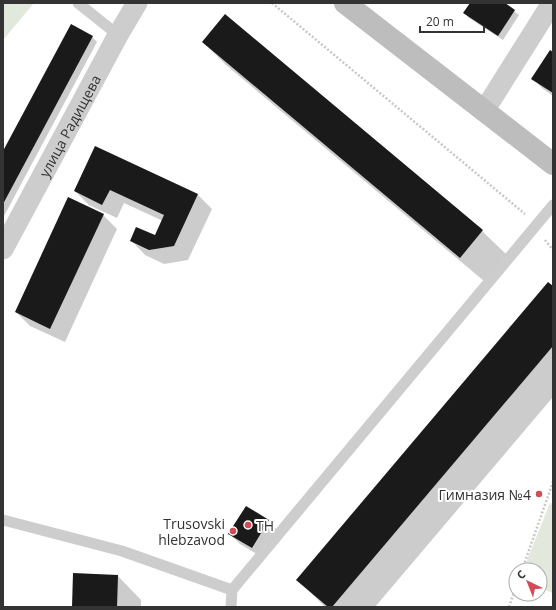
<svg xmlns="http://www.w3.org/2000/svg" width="556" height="610" viewBox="0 0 556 610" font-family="'Open Sans',sans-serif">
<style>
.green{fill:#e3e8dd}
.shadow{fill:#0003}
.building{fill:#1a1a1a}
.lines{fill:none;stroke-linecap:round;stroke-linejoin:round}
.path{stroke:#c7c7c7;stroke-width:2.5;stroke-dasharray:2 2;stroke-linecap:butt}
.lane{stroke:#cdcdcd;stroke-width:11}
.street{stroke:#cdcdcd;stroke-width:21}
.secondary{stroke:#bdbdbd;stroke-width:22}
.poi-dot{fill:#d44b58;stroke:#fff;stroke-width:1.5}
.labels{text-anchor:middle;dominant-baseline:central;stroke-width:4;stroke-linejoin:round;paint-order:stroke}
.street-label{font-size:14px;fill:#333;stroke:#fff}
.poi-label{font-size:14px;fill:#333;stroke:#fff;text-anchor:end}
</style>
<rect width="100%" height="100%" fill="#fff"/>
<!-- green -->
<g class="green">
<path d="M3,3H34L3,40Z"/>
<path d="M550,503L553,504V593L540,588V570H523Z"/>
</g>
<!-- shadow -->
<g class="shadow">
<path d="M471,3H503L519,15L503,40L469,18L465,13Z"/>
<path d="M225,16L482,231L506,254L484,281L226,65L203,42Z"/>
<path d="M71,26L92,37L97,42L3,218V153Z"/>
<path d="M553,53V96L542,88L532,78Z"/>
<path d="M96,147L198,195L212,209L188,260L164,264L145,255L131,240L155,237L163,221L124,203L117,218L89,205L75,191Z"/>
<path d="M103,215L117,229L65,342L30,326L16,312Z"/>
<path d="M553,287V397L375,607H325L298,580Z"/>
<path d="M268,521L278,531L262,557L240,544L230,534Z"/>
<path d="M118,576L141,600V607H73Z"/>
</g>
<!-- building -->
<g class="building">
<path d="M470,3H505L515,10L498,36L463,13Z"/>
<path d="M225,14L483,230L460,258L202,42Z"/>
<path d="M71,24L93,36L3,204V151Z"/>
<path d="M550,50L553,52V93L531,79Z"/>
<path d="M95,146L198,194L174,246L149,250L130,241L136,227L155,235L164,215L110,190L102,205L74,191Z"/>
<path d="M68,197L104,214L50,329L15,312Z"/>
<path d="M548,282L553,286V346L332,607H328L296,580Z"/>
<path d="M246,506L269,520L252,548L228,534Z"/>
<path d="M73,573L118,575L117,607H72Z"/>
</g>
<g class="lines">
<!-- path -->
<g class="path">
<path d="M272,3L525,214"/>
<path d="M545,240L553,250"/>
<path d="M522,570L553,482"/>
<path d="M509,607L516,586"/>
</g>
<!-- lane -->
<g class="lane">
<path d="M78,3L118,35"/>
<path d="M3,520L122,551L232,590"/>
<path d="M231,607L232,590L553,205"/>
</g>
<!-- street -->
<g class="street">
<path d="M484,111L552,3"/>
<path id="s1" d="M3,249L118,35L137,3"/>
</g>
<!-- secondary -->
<path class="secondary" d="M345,3L553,164"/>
</g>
<!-- markers -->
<g class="poi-dot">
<circle cx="539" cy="494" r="4"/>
<circle cx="248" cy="525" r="4"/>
<circle cx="233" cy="531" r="4"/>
</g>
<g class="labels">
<!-- street labels -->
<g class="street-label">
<text stroke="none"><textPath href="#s1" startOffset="140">улица Радищева</textPath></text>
</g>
<!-- poi labels -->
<g class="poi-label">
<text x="531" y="494">Гимназия №4</text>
<text x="225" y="523">Trusovski<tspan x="225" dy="16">hlebzavod</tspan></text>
<text x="256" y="525" text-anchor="start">TH</text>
</g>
</g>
<!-- border -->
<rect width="556" height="610" fill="none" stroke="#333333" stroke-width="8"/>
<!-- north arrow -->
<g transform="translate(528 582) rotate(317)"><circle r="19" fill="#ffffff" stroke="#adadad"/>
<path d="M0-3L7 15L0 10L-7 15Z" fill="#d44b58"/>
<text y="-6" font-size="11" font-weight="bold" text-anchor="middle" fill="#333333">С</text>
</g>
<!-- scale -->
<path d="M420 26v6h64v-6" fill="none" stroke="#333333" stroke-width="2"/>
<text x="426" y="26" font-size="12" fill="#333333" stroke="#ffffff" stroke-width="3" paint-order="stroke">20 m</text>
</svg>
